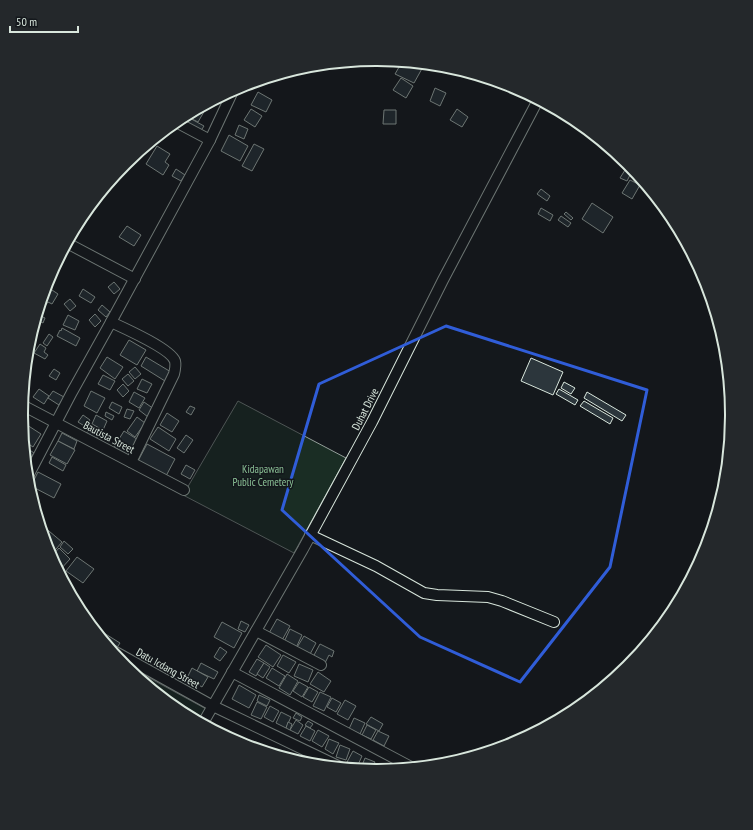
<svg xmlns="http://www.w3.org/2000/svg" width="753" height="830" viewBox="0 0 753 830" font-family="'PT Sans Narrow',sans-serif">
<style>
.green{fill:#1a2d24;stroke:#939e99}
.building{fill:#2c363c;stroke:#d8e6dc}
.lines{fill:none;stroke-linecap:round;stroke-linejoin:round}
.minor-casing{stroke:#d8e6dc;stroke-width:12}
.minor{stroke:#14181c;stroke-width:10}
.marked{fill:none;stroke:#305dd8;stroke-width:3;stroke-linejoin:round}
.labels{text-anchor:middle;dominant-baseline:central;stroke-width:3;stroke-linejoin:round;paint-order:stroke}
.street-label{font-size:11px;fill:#d8e6dc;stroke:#14181c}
.park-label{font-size:11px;fill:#8ac095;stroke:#14181c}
.rim{fill:none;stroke:#d8e6dc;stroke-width:2}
</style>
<rect width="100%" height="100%" fill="#14181c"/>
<!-- green -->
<g class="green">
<path d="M238,401L346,458L294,553L183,495Z"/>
<path d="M122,663L206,709L198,721L179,710L125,666Z"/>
</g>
<!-- building -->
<g class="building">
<path d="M402,62L422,64L424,65L414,83L395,74Z"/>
<path d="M401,78L413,86L406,98L393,90Z"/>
<path d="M435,88L446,93L440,106L430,101Z"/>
<path d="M258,92L272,100L266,112L251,105Z"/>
<path d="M201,108L205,110L198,122L186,116Z"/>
<path d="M251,109L262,116L255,127L244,120Z"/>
<path d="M457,109L468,117L462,127L450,120Z"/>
<path d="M384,110H396V124H383Z"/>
<path d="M186,116L204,126L200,132L182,122Z"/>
<path d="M239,125L248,129L244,139L235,135Z"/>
<path d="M229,135L248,146L240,161L221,151Z"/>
<path d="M254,144L264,149L252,171L242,166Z"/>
<path d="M157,146L170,154L165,162L169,165L163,175L146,164Z"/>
<path d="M176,169L185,175L181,181L172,176Z"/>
<path d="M625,170L631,173L627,181L620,178Z"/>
<path d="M630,180L640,185L632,199L622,193Z"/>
<path d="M541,189L550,196L547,201L537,194Z"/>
<path d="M592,203L613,217L603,233L582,219Z"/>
<path d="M541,208L553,215L550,221L538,214Z"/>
<path d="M566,212L573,218L571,220L564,214Z"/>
<path d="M561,216L571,223L568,227L558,220Z"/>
<path d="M127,226L141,235L134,246L119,237Z"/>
<path d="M114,282L120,289L114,294L108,287Z"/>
<path d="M46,286L58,294L52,304L48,302L45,306L41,304L43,299L42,298Z"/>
<path d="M83,289L95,297L91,303L79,296Z"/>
<path d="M70,299L76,306L70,311L64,304Z"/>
<path d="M102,305L110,312L106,317L98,310Z"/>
<path d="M95,314L101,321L95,327L89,320Z"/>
<path d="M68,315L79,321L75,330L63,325Z"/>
<path d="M41,316L45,318L43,323L39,321Z"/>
<path d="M62,328L80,338L76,346L57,336L60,330L61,331Z"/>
<path d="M49,334L53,337L47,346L43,343Z"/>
<path d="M129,340L146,350L137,365L120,355Z"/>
<path d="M40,344L46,348L44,352L48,355L45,359L34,353Z"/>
<path d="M27,357L31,360L26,368V367Z"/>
<path d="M107,357L123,367L115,379L100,368Z"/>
<path d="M146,357L171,372L165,381L141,366Z"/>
<path d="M531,358L563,372L553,395L521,381Z"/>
<path d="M135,367L141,374L135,379L129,372Z"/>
<path d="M54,369L60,373L56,380L49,376Z"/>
<path d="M128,374L134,381L128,386L122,379Z"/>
<path d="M103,375L115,381L110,390L98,384Z"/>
<path d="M142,379L152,384L147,393L137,389Z"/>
<path d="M564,382L575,388L571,394L561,388Z"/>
<path d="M123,384L129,391L123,397L117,390Z"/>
<path d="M39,389L49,396L44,404L33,397Z"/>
<path d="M559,389L578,400L575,405L556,394Z"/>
<path d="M53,391L64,397L59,405L48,398Z"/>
<path d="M91,391L105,398L97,413L84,406Z"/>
<path d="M134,392L145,398L139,408L129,402Z"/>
<path d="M587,392L626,415L622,421L584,398Z"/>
<path d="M584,401L613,418L610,424L580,406Z"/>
<path d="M112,402L122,407L119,414L109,408Z"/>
<path d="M144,402L154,409L148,417L139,410Z"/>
<path d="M190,406L195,408L191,415L186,412Z"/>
<path d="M127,409L134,411L130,419L124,417Z"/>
<path d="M106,412L114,416L112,420L105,416Z"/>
<path d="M167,413L179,421L172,432L160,425Z"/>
<path d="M83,415L90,420L86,427L78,422Z"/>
<path d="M96,415L107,421L103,430L92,424Z"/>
<path d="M137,417L145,423L135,437L127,431Z"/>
<path d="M27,425L41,434L33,447L24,441L23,431Z"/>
<path d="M90,427L100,433L96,439L86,434Z"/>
<path d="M158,427L176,439L169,451L150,439Z"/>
<path d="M124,431L140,441L131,457L114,447Z"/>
<path d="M62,433L77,441L74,449L58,441Z"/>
<path d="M186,435L193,440L184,453L177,448Z"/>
<path d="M58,441L75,450L67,464L50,455Z"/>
<path d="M147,444L175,459L166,476L138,461Z"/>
<path d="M24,446L34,453L29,460L25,458Z"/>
<path d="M52,457L66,465L63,471L49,463Z"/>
<path d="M186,465L195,470L190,479L181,474Z"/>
<path d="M38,472L61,484L54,498L31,486Z"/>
<path d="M43,526L62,542L51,555L48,551L41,528Z"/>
<path d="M64,541L73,549L68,554L60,547Z"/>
<path d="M59,548L70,559L59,571L51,557Z"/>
<path d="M77,557L94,569L83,583L66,571Z"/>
<path d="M277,619L290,626L281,642L268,635Z"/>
<path d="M241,621L249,625L245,632L238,629Z"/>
<path d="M222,622L242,633L234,648L214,637Z"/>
<path d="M91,625L120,643L116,649L106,643Z"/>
<path d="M290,629L302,635L295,650L283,644Z"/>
<path d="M304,636L316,643L309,656L296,649Z"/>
<path d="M320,644L334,651L332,657L329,655L325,663L313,657Z"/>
<path d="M266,645L281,655L273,667L258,657Z"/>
<path d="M220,647L227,652L220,661L214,657Z"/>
<path d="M283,655L296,662L289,673L277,666Z"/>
<path d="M257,659L264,663L256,676L249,672Z"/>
<path d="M201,663L218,672L214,679L197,671Z"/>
<path d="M264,663L270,667L263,678L257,674Z"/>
<path d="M299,664L313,670L308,682L294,676Z"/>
<path d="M192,668L208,677L202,687L187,678Z"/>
<path d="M272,668L285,676L279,686L266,678Z"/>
<path d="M318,672L331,681L324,692L310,684Z"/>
<path d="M287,674L298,681L290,695L279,688Z"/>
<path d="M299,682L308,687L302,697L293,691Z"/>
<path d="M239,685L256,695L249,708L232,699Z"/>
<path d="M309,687L318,692L312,702L303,697Z"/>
<path d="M320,692L331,697L324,711L313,706Z"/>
<path d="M259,695L270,700L267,706L257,701Z"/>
<path d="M332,698L341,703L336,712L327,707Z"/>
<path d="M345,700L356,706L348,720L337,714Z"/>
<path d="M257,702L267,707L261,719L251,715Z"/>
<path d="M270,706L279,711L273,722L264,717Z"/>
<path d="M192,712L200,717L198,721L190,716Z"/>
<path d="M281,712L291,717L286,728L276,723Z"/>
<path d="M296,713L302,717L300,721L293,718Z"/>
<path d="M371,717L383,724L379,731L366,724Z"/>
<path d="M354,718L365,723L360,734L349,729Z"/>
<path d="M296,720L303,725L298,734L290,730Z"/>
<path d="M308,721L313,724L310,728L305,725Z"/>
<path d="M288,722L292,724L290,730L286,728Z"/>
<path d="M367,725L376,730L371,739L362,735Z"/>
<path d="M306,726L315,731L310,741L300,736Z"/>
<path d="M318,730L329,736L322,747L312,741Z"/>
<path d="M378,731L389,736L384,746L373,740Z"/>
<path d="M329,739L339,743L333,754L325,749Z"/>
<path d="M340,745L350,749L346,760L336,757Z"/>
<path d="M353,751L362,756L357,767L347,762Z"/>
<path d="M365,758L375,762L371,770L365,769L361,768Z"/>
</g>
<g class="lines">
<!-- minor casing -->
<g class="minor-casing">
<g id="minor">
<path d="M176,122L210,140"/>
<path d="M67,243L135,279"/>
<path d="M111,322C124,328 171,349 175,361C176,365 175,370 174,374L131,462"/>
<path d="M22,405L184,490"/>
<path d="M27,478L72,392L111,322L210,140L233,91"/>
<path d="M310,535L376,566L424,593L437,595L488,597L502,601L554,622"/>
<path d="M256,631L321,665"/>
<path d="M112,650L213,706L340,767"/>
<path d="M232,672L411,767"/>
<path d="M203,723L303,549L372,422L443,280L538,100"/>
</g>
</g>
<!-- minor -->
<use href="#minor" class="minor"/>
</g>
<!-- marked area -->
<path d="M0 0H753V830H0ZM446,326L647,390L610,567L520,682L420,637L282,510L319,384Z" fill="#14181c" fill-opacity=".55" fill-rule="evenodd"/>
<path class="marked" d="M446,326L647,390L610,567L520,682L420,637L282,510L319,384Z"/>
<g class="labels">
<!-- street labels -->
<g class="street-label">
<text transform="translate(365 409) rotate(-63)">Duhat Drive</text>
<text transform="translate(109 437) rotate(28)">Bautista Street</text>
<text transform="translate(168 668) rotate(29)">Datu Icdang Street</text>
</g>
<!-- park labels -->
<g class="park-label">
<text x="263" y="469">Kidapawan<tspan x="263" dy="13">Public Cemetery</tspan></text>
</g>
</g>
<!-- crop -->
<path d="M0 0H753V830H0ZM376 66H377A348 348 0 0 1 725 414V416A348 348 0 0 1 377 764H376A348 348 0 0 1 28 416V414A348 348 0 0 1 376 66Z" fill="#24282b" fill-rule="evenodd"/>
<path class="rim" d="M376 66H377A348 348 0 0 1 725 414V416A348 348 0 0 1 377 764H376A348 348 0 0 1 28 416V414A348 348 0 0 1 376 66Z"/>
<!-- scale -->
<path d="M10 26v6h68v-6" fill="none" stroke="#d8e6dc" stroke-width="2"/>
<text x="16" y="26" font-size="12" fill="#d8e6dc" stroke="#14181c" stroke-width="3" paint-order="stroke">50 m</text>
</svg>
